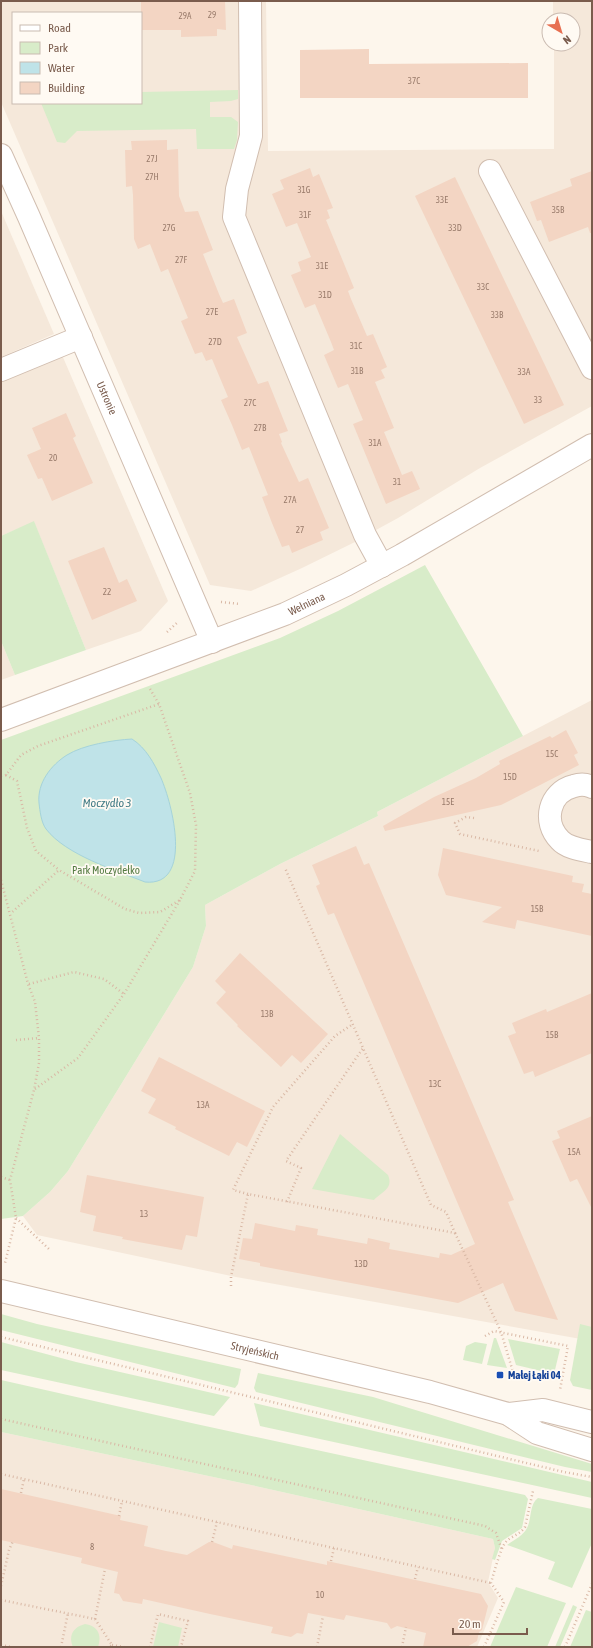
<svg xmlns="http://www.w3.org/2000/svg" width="593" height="1648" viewBox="0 0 593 1648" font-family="'Asap Condensed',sans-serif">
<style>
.residential{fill:#f5e8da;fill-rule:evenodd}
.green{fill:#d8ecc9}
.water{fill:#bfe3e8;stroke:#a5d3da}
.building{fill:#f3d5c3}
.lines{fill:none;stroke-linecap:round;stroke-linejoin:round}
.minor-casing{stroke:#d1beb0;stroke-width:24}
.path{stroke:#d9b8a5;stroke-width:2.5;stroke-dasharray:1 3;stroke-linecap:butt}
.minor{stroke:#fff;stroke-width:22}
.transit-dot{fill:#1a4fb4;stroke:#fffaf3;stroke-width:1.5}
.labels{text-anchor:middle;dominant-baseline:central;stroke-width:3.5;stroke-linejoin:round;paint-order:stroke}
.number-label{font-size:9px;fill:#987a6a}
.street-label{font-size:11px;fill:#7a5c4d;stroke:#fffaf3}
.park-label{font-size:11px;fill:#537a41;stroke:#fffaf3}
.transit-label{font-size:11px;font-weight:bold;fill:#164399;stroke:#fffaf3;text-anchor:start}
.water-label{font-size:12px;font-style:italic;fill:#437c86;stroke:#fffaf3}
</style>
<rect width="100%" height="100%" fill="#fdf6ec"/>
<!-- residential -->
<g class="residential">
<path d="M1,1H266L268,151L554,149V44H573V20H553V1H592V406L480,468L398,518L376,530L354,539L355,542L302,568L251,591L210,585L1,102ZM13,13H141V103H13Z"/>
<path d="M1,211L54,334L1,357Z"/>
<path d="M62,355L168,601L141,631L86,650L34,522L1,536V381Z"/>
<path d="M1,641L15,675L1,680Z"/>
<path d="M592,700V1341L236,1277L37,1235L23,1216L50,1192L68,1171L193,967L206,926L205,905L280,864L378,816L377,812Z"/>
<path d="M1,1432L251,1485L493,1539L495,1548L488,1582L498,1598L477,1647H1Z"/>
</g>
<!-- green -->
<g class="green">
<path d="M238,90V99L231,101L210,102V117H231L238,122L237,140L234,149H197L196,129L77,131L65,143L57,142L41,103H141V92Z"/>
<path d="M34,521L86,650L15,675L1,641V536Z"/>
<path d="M425,565L523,736L377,812L378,816L280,864L205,905L206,926L193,967L68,1171L50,1192L23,1216L1,1219V740L280,638L338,611Z"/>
<path d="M340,1134L388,1175C394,1189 381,1192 374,1200L312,1189Z"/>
<path d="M1,1314L37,1324L241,1369L238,1384L235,1388L1,1330Z"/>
<path d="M580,1324L592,1327V1390L573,1386L570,1380Z"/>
<path d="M494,1338H496L507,1368L487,1365Z"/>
<path d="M508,1339L560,1349L554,1374L516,1365Z"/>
<path d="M1,1342L76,1362L230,1397L214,1416L1,1370Z"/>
<path d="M475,1342L487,1344L482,1364L463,1360L466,1346Z"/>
<path d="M258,1373L373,1397L592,1464V1472L565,1467L256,1392L254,1388Z"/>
<path d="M1,1380L196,1424L525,1495L528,1499L522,1528L502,1541L495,1560L492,1559L495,1548L493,1539L251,1485L1,1432Z"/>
<path d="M254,1403L592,1482V1498L260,1426Z"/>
<path d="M538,1498L592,1509V1543L572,1588L548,1579L555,1562L507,1545C514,1540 523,1536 527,1528C532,1519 529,1504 538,1498Z"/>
<path d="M516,1587L566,1603L547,1647H490Z"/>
<path d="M573,1605L577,1607L560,1647H555Z"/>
<path d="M586,1610L592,1612V1647H570Z"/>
<path d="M159,1622L182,1628L178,1647H153Z"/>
<path d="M85,1624C98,1626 102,1635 98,1647H73C68,1636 73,1627 85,1624Z"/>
</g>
<!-- water -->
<path class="water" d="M132,739C146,748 154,763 161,778C172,803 194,887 145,882C115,870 66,855 46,829C41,822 40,811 39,803C37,783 51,765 67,755C83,745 113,740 132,739Z"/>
<!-- building -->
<g class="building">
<path d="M141,1H225L226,30L217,29V36L181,37V30H141Z"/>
<path d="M369,49V64L528,63V98H300V50Z"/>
<path d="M167,140V150L178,149L179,196L185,212L198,211L213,250L203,254L219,294L223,303L234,299L247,333L237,337L258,384L268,381L288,431L279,434L282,442L281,443L299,482L308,478L329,528L320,532L323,540L292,553L289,545L282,547L272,523L262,497L268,495L249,447L242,450L232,425L221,400L228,397L212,359L206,361L202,352L195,354L181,321L188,318L168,269L161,272L150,244L138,249L134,239L133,195L132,186L126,187L125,150H132L131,141Z"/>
<path d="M310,168L313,177L319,174L333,208L327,210L330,218L326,220L354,288L348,291L351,299L367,336L373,334L387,367L381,370L385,378L375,382L394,428L384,432L402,475L412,471L420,489L386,504L353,424L363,420L348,384L338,388L324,355L334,350L331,342L315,304L305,308L291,275L301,271L298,262L311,257L297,223L286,227L272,194L284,189L280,180Z"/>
<path d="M592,171V233H590L588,227L549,242L541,220L537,221L530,202L572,186L570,179Z"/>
<path d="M455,177L564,405L524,424L415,196Z"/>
<path d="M66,413L76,436L73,438L93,483L52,501L42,478L38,479L27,455L41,449L32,428Z"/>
<path d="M104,547L119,583L127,579L137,601L92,620L68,561Z"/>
<path d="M566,730L578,753L574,755L579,765L501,805L385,831L383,826L434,797L476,778L500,764L499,761L550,736L552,738Z"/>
<path d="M356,846L364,865L369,863L514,1200L508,1202L558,1320L515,1311L503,1283L458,1303L260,1266V1263L239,1259L243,1238L252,1239L255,1223L295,1231L296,1225L318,1229L317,1235L367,1244L368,1238L390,1243L389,1249L439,1258L440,1253L451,1255L475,1244L334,913L328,915L316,886L320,884L312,865Z"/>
<path d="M443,848L573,876L572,882L584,884L582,892L592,894V936L517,920L515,929L482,922L502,907L446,895L438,875Z"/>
<path d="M240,953L328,1034L301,1063L292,1055L281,1067L237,1026L238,1025L216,1003L226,992L215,981Z"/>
<path d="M592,993V1053L535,1077L533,1071L524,1074L508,1036L516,1033L512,1023L546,1009L547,1012Z"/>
<path d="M159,1057L265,1111L247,1147L237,1142L229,1156L175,1129L176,1127L148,1113L156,1099L141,1091Z"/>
<path d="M592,1116V1209L577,1179L570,1182L552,1141L560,1138L557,1131Z"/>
<path d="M87,1175L204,1197L197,1237L186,1235L182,1250L122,1239L123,1237L93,1231L96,1216L80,1212Z"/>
<path d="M1,1489L121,1516L120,1520L148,1526L144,1546L166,1551L187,1555L209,1542H213L232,1549L233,1545L327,1565V1561L481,1594L488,1606L482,1630L479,1632L477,1641L467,1647H423L426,1633L397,1626L391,1629L387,1623L346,1615L344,1620L308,1613L303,1634L297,1633L291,1637L271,1633L273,1627L210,1614L143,1599L142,1604L123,1601L119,1594L114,1593L118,1572L81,1563L82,1558L1,1540Z"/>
</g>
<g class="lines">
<!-- minor casing -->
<g class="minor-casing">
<g id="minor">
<path d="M250,1L251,136L237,189L234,217L365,535L382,566"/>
<path id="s1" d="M1,155L29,217L212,642"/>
<path d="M490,171L592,368"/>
<path d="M1,370L81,337"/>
<path id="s2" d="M1,720L285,614L346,585L402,555L592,445"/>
<path d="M592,787C586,784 580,784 574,786C549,792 542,822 560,840C567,848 582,850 592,852"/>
<path id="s3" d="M1,1291L430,1392L508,1414L537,1433L592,1450"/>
<path d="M508,1414L543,1410L592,1422"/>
</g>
</g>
<!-- path -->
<g class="path">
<path d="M221,602L240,604"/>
<path d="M167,632L178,622"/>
<path d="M150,689L159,704"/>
<path d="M6,775L17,781L27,828L36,851L59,870"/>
<path d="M1,776L6,775L21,755L38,746L159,704L190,793L196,825L195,871L180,900L160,912L139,913L125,909L59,870L11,913"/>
<path d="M474,818L466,817L455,823L460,834L539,851"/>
<path d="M1,880L28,984L35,1002L39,1038V1063L34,1090L10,1180L16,1218L5,1263"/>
<path d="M29,984L74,972L104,979L124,994"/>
<path d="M16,1040L39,1038"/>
<path d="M35,1089L78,1058L124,994L180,900"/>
<path d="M1,1177L10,1180"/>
<path d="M248,1194L233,1190L273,1107L335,1036L353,1024"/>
<path d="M287,1202L301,1168L286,1161L363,1048"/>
<path d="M16,1218L49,1249"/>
<path d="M455,1233L501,1332L513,1372"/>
<path d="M231,1286V1277L248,1194L455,1233L446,1212L431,1205L285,868"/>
<path d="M485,1336L494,1331L568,1346L560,1390"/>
<path d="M1,1337L564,1472L592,1477"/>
<path d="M1,1419L485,1526L496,1533L502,1550"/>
<path d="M1,1474L491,1583"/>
<path d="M21,1493L24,1479"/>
<path d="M119,1516L122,1501"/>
<path d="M212,1542L217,1522"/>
<path d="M331,1561L334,1548"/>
<path d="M415,1579L418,1567"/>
<path d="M1,1586L9,1550L13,1541"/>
<path d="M1,1600L95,1619L112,1645L109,1647"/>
<path d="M95,1619L105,1569"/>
<path d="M1,1645L11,1647"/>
<path d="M112,1645L124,1647"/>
<path d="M61,1647L68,1613"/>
<path d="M150,1647L158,1614L188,1621L181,1647"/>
<path d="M317,1647L323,1616"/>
<path d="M402,1647L406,1627"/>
<path d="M484,1647L504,1602L491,1583C493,1575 501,1548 505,1543C510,1536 520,1535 525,1527L533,1491"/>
<path d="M565,1647L592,1584"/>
</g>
<!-- minor -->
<use href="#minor" class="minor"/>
</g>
<!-- markers -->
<rect class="transit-dot" x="496" y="1371" width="8" height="8" rx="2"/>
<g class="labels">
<!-- number labels -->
<g class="number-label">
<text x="212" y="15">29</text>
<text x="185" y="16">29A</text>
<text x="414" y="81">37C</text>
<text x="152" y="159">27J</text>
<text x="152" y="177">27H</text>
<text x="304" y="190">31G</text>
<text x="442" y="200">33E</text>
<text x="558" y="210">35B</text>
<text x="305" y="215">31F</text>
<text x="169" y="228">27G</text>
<text x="455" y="228">33D</text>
<text x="181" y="260">27F</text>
<text x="322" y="266">31E</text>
<text x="483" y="287">33C</text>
<text x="325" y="295">31D</text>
<text x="212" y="312">27E</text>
<text x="497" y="315">33B</text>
<text x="215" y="342">27D</text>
<text x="356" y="346">31C</text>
<text x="357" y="371">31B</text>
<text x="524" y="372">33A</text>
<text x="538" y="400">33</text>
<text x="250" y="403">27C</text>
<text x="260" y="428">27B</text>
<text x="375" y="443">31A</text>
<text x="53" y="458">20</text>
<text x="397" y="482">31</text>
<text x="290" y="500">27A</text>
<text x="300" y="530">27</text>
<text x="107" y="592">22</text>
<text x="552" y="754">15C</text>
<text x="510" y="777">15D</text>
<text x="448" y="802">15E</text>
<text x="537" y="909">15B</text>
<text x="267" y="1014">13B</text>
<text x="552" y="1035">15B</text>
<text x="435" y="1084">13C</text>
<text x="203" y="1105">13A</text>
<text x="574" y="1152">15A</text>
<text x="144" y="1214">13</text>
<text x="361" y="1264">13D</text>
<text x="92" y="1547">8</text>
<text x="320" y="1595">10</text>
</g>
<!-- street labels -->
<g class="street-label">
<text stroke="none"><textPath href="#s1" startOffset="265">Ustronie</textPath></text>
<text stroke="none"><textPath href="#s2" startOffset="327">Wełniana</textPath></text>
<text stroke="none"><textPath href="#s3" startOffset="261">Stryjeńskich</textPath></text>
</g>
<!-- park labels -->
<g class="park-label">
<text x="106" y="870">Park Moczydełko</text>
</g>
<!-- transit labels -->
<g class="transit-label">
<text x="508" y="1375">Małej Łąki 04</text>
</g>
<!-- water labels -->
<g class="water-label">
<text x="107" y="803">Moczydło 3</text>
</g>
</g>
<!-- border -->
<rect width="593" height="1648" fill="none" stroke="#7a5c4d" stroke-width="4"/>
<!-- legend -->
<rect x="12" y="12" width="130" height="92" fill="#fffaf3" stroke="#cabbb1"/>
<rect x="20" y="25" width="20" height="6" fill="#ffffff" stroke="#cabbb1"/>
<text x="48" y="32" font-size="12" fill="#7a5c4d">Road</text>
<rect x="20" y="42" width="20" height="12" fill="#d8ecc9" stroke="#cabbb1"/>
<text x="48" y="52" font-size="12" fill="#7a5c4d">Park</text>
<rect x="20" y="62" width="20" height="12" fill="#bfe3e8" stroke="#cabbb1"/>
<text x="48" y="72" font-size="12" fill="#7a5c4d">Water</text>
<rect x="20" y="82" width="20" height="12" fill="#f3d5c3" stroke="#cabbb1"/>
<text x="48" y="92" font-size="12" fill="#7a5c4d">Building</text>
<!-- north arrow -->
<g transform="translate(561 32) rotate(142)"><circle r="19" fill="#fffaf3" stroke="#cabbb1"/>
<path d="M0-3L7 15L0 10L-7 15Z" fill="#e76f51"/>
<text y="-6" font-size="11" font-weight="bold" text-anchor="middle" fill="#7a5c4d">N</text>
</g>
<!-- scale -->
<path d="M453 1628v6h74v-6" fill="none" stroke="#7a5c4d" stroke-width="2"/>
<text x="459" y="1628" font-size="12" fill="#7a5c4d" stroke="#fffaf3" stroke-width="3" paint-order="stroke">20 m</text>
</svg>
